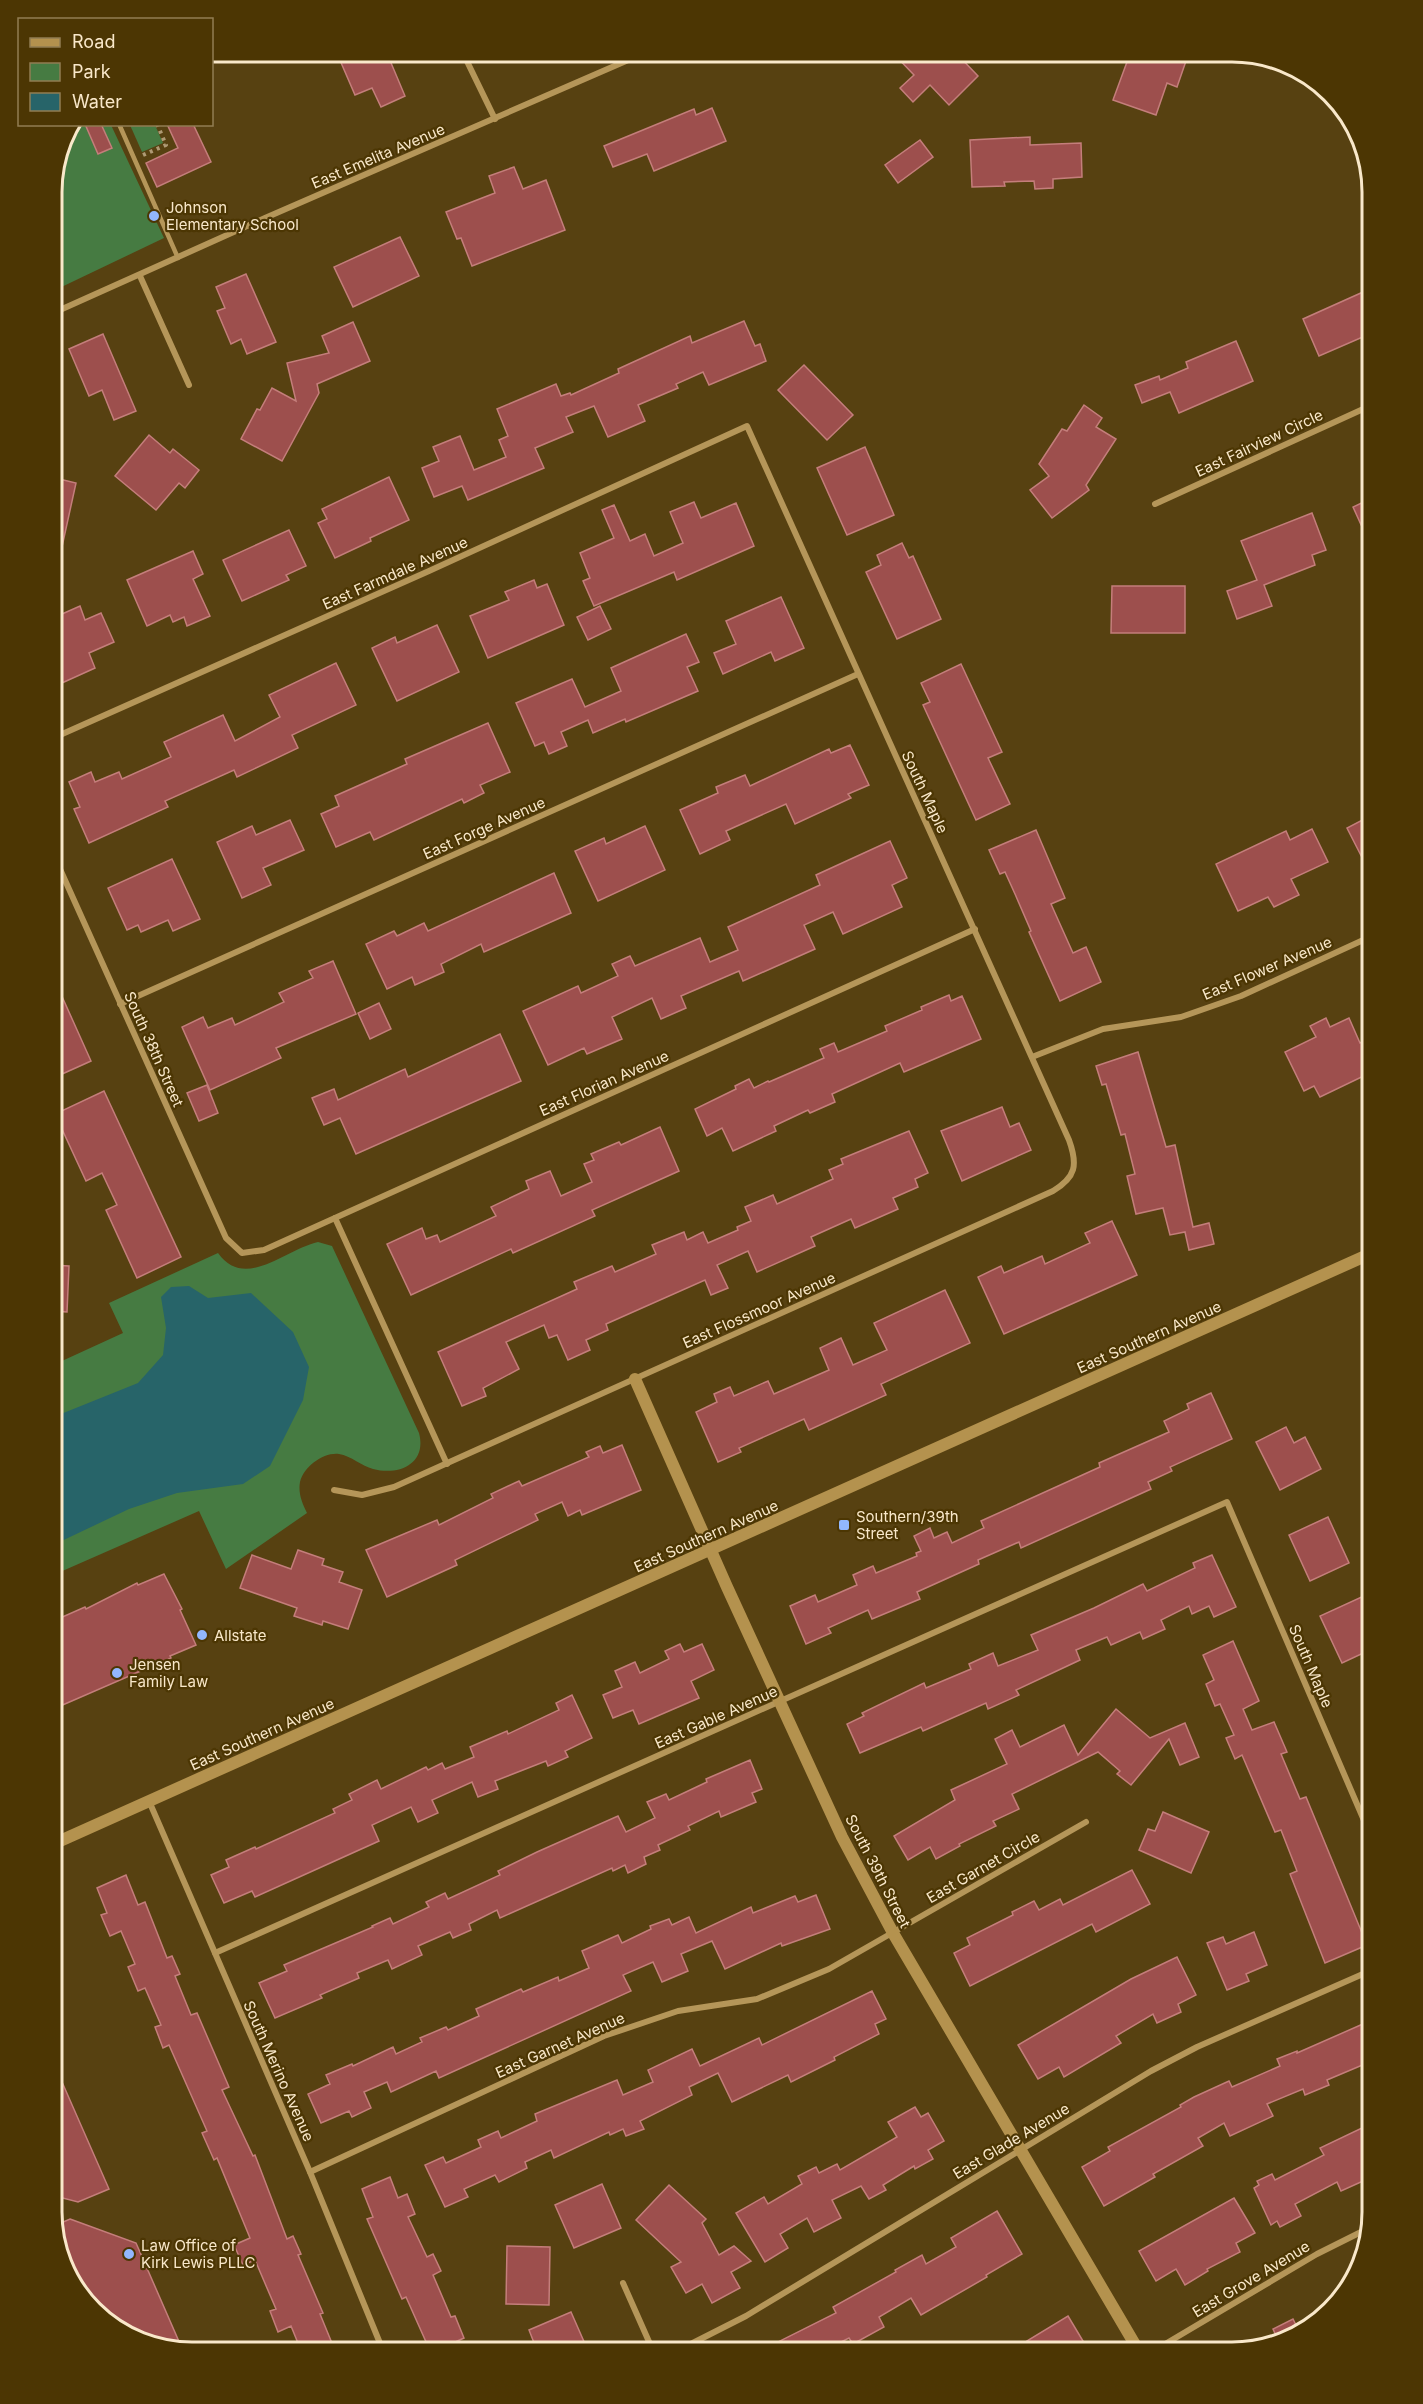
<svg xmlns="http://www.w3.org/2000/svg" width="1423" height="2404" viewBox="0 0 1423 2404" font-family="Inter,sans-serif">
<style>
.green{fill:#467b42}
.water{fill:#276469}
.building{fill:#9d4f4d;stroke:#c47e7b;stroke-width:1.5}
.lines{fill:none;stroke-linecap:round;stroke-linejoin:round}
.path{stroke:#ae9a74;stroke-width:4;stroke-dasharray:3 4.5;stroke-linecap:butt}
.lane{stroke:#b59659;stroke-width:4.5}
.street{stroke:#b59659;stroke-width:6}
.secondary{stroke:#b4924e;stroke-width:12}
.poi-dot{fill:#92b7fd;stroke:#4c3603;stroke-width:2}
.labels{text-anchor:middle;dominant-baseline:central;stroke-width:4.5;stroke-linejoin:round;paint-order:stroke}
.street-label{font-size:15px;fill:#f9e8ca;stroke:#4c3603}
.poi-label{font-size:15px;fill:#f9e8ca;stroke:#4c3603;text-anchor:start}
.rim{fill:none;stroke:#f9e8ca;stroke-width:3}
</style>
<rect width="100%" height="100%" fill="#574111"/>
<!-- green -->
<g class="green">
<path d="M71,125H111L164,238L51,292C51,241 41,168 71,125Z"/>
<path d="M130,125H155L163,143L142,152Z"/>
<path d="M318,1242L332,1246L419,1433C427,1463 400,1476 373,1469C362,1466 351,1456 339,1454C324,1452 304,1466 300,1482C298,1493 302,1503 307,1513L226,1569L199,1511L51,1576V1366L123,1333L109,1303L218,1253C245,1291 286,1249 318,1242Z"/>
</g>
<!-- water -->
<path class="water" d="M189,1286L208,1298L251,1293L293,1332L309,1367L303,1400L270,1466L243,1484L177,1493L129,1509L51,1546V1418L138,1383L163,1355L166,1328L161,1297L171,1287Z"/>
<!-- building -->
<g class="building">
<path d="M336,51H386L405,96L381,107L372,88L355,95Z"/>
<path d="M891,51H954L978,76L949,105L930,85L913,102L900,88L914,75Z"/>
<path d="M1131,51H1179L1176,58L1186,61L1177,87L1167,83L1156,115L1113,100Z"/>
<path d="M712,108L726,141L654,171L647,154L613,167L604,146L694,109L696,115Z"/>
<path d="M85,124H101L112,148L98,154Z"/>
<path d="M167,124H193L211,162L157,187L146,163L178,148Z"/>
<path d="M1030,137V145L1081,143L1082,177L1053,179V188L1035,189L1034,181L1004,182L1005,186L972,187L970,140Z"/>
<path d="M920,140L933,157L898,183L885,165Z"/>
<path d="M514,167L523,189L546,180L565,230L472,266L461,238L457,239L446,212L495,193L489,176Z"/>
<path d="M400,237L419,276L353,307L334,267Z"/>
<path d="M246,274L276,342L247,354L241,339L231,344L217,311L225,308L216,287Z"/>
<path d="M1372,288V333L1319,356L1303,319Z"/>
<path d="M744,321L755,346L760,344L766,361L709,385L703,372L676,384L678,388L638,405L645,421L608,437L594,406L566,417L573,432L535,448L544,468L468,500L462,486L434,497L422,468L439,461L433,447L460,436L474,470L506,457L499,440L508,436L497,409L556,384L561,396L570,393L571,395L619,373L618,369L690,336L692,343Z"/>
<path d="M353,322L370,361L317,384L319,393L282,461L241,439L257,409L260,410L272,388L296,401L287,363L329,353L322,336Z"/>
<path d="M103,334L136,411L114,420L102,390L89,396L69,349Z"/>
<path d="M1236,341L1253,381L1179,413L1170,392L1142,403L1135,385L1159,376L1160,380L1188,368L1186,362Z"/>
<path d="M804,365L853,415L827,440L778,390Z"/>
<path d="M1084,405L1102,418L1096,427L1116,439L1086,485L1089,490L1052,518L1030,490L1049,476L1039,464L1062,429L1067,431Z"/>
<path d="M149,435L170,453L173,449L199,470L185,488L179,483L156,510L115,476Z"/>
<path d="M865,447L894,515L847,535L817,468Z"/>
<path d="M51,477L76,483L58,565H51Z"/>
<path d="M389,477L409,520L370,538L371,541L335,558L318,523L327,519L322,509Z"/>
<path d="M1372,498V549L1353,507Z"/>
<path d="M694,502L701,518L736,503L754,546L677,580L674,572L594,606L583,581L590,578L580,553L614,538L602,510L614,505L630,541L645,534L654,556L683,543L670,512Z"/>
<path d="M1312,513L1326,550L1312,555L1315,565L1264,585L1272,606L1237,619L1227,591L1257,580L1241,541Z"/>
<path d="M289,530L306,566L286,575L289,580L242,601L223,560Z"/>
<path d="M902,543L909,558L913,556L941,619L897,639L866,572L881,565L877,555Z"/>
<path d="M193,551L203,574L193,579L210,616L187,626L184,617L173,622L170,615L147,626L127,580Z"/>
<path d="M534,580L537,588L547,584L564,625L488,658L470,616L509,600L505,592Z"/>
<path d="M1112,586H1185V633H1111Z"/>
<path d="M781,597L804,648L775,661L771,652L723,674L714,653L736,644L726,621Z"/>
<path d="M80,606L85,620L101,613L114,642L89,653L95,668L62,683L51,659V628L56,625L53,618Z"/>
<path d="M600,606L611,629L588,640L577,617Z"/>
<path d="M437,625L459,672L397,701L372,648L395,637L397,643Z"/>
<path d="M686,634L699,662L687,667L698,691L626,722L625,719L593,733L588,720L561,732L567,746L549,754L544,742L535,746L516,703L572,679L585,707L621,691L611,668Z"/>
<path d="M336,663L356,705L292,735L298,748L237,777L234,770L165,801L168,807L89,843L74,809L80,807L69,782L91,772L95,782L119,772L122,779L171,757L164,742L223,715L235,741L280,717L269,695Z"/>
<path d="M961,664L1002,752L988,758L1010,804L976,820L923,705L930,702L921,683Z"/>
<path d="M488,723L510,772L480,785L484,793L464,803L462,799L374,840L370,832L336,847L321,814L339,806L335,796L407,764L405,759Z"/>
<path d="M850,745L869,785L848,794L851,798L795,824L786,804L726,831L730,840L700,854L680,810L718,793L716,787L745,775L750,786L829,749L831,753Z"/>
<path d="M1372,815V877L1347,828Z"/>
<path d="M290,820L304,850L263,868L271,885L242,898L217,842L252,826L256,835Z"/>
<path d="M645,826L665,870L598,901L575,851L604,838L606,844Z"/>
<path d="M1312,829L1328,862L1291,879L1299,895L1274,907L1268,897L1238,911L1216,864L1286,831L1290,840Z"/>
<path d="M1036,830L1065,898L1051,904L1073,953L1086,947L1101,982L1060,1001L1029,932L1031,931L1015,894L1005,872L1000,874L989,850Z"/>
<path d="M890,841L907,878L892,885L902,907L843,934L833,912L804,925L815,949L743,981L739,971L681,996L686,1008L661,1019L652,998L612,1017L622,1039L587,1054L584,1048L548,1065L523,1011L578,986L581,993L618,976L612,964L630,956L635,966L700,938L710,962L738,950L728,927L820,885L816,875Z"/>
<path d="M172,859L200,919L173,931L168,920L141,932L138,925L127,930L108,888Z"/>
<path d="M554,873L571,913L484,952L481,944L441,964L444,972L415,985L412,977L387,989L366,944L394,931L397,936L424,923L428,931Z"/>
<path d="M333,961L356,1014L276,1048L281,1058L210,1090L182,1027L203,1017L208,1028L232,1018L235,1025L284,1002L279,993L313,978L309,971Z"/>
<path d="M51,972L91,1061L51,1079Z"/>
<path d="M949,995L951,1001L962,996L981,1039L904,1072L900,1063L832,1094L835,1102L810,1113L808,1110L774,1126L776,1131L733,1151L722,1128L707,1136L695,1109L736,1089L735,1086L749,1079L754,1088L768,1081L769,1082L824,1058L820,1049L834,1043L838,1052L887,1031L885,1026L922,1010L921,1007Z"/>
<path d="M379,1003L391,1029L370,1039L358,1013Z"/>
<path d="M1326,1018L1330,1027L1349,1018L1360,1043L1372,1037V1072L1320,1097L1314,1086L1304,1091L1285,1052L1316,1037L1310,1026Z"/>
<path d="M500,1034L521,1081L356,1154L340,1118L324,1125L312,1098L334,1089L338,1100L405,1069L408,1077Z"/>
<path d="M1138,1052L1166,1147L1175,1145L1193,1227L1209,1223L1214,1244L1189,1250L1185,1232L1170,1235L1163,1208L1136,1214L1127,1176L1135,1174L1125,1134L1121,1135L1106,1084L1102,1085L1096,1066Z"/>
<path d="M207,1085L218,1113L199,1121L187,1093Z"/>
<path d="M104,1091L181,1257L137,1278L106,1210L117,1205L102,1173L86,1181L55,1114Z"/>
<path d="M1002,1107L1010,1127L1019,1123L1031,1150L962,1181L941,1131Z"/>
<path d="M660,1127L679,1171L592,1210L595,1216L513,1253L511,1249L411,1295L387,1244L422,1228L426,1239L437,1235L440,1242L496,1216L491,1207L529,1189L526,1181L550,1171L561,1196L592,1182L584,1164L594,1160L591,1154L619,1142L621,1145Z"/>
<path d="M909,1131L928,1173L915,1179L918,1187L893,1198L898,1209L855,1228L851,1219L811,1237L815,1246L757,1272L748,1251L717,1265L728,1288L711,1295L705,1280L606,1324L608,1330L586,1340L590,1350L568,1360L557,1335L549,1338L544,1325L506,1342L519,1369L483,1388L486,1396L462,1406L438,1352L577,1289L574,1282L612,1266L615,1272L656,1254L652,1245L684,1232L687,1240L703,1232L708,1243L738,1230L737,1227L751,1221L745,1207L773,1195L777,1204L833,1179L829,1170L843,1164L841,1159Z"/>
<path d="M1112,1221L1137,1275L1004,1334L978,1277L1001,1266L1004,1273L1042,1256L1045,1264L1090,1243L1085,1233Z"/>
<path d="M51,1265L69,1266L67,1312L51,1311Z"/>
<path d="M945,1290L970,1343L881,1384L886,1395L809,1430L804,1419L739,1448L741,1452L718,1462L696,1412L717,1402L714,1394L730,1387L734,1396L768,1381L774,1394L829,1370L820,1348L841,1338L853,1365L887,1350L874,1323Z"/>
<path d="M1211,1393L1232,1439L1170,1467L1172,1471L1148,1482L1151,1489L1021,1548L1019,1542L978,1560L979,1564L917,1592L920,1599L872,1619L868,1610L828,1628L831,1633L806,1644L790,1606L815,1595L818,1602L857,1585L853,1575L873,1566L876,1573L917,1556L916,1553L921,1551L914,1536L930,1528L934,1538L947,1532L952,1543L984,1528L981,1521L1100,1467L1099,1463L1169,1432L1164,1421L1189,1409L1187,1404Z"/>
<path d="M1286,1427L1294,1443L1305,1437L1321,1469L1280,1490L1256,1442Z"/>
<path d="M622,1445L641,1490L582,1515L580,1510L568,1516L562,1502L535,1514L538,1520L455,1560L457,1565L387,1597L366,1550L437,1520L439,1525L493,1498L491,1494L519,1481L522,1486L589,1457L586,1452L600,1446L603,1453Z"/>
<path d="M1328,1517L1349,1563L1310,1581L1289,1535Z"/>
<path d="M298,1550L324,1559L322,1565L343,1572L339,1582L362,1590L348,1629L323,1621L322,1625L294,1616L297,1608L240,1588L252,1555L291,1569Z"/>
<path d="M1212,1555L1236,1607L1214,1617L1209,1606L1192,1614L1189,1606L1161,1620L1165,1629L1143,1639L1140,1632L1111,1645L1107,1637L1076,1650L1080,1660L1016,1690L1019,1695L988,1709L986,1703L923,1731L921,1727L860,1753L847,1724L864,1716L862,1713L924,1683L926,1688L971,1669L969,1664L993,1653L998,1666L1038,1650L1031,1635L1094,1608L1143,1584L1147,1591L1195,1568L1193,1563Z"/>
<path d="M164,1574L182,1609L180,1610L196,1645L170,1656L171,1658L51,1710V1622L85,1607L86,1609L137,1583L138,1585Z"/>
<path d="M1366,1595L1372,1608V1649L1342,1663L1320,1616Z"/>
<path d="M1233,1641L1259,1701L1243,1709L1252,1730L1274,1722L1287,1752L1281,1754L1300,1799L1306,1797L1367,1945L1325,1963L1290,1874L1297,1871L1281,1830L1275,1832L1242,1755L1235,1759L1226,1738L1234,1735L1220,1704L1215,1706L1206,1684L1214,1680L1203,1655Z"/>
<path d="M680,1644L684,1652L702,1644L714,1670L691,1681L699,1698L639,1724L633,1710L613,1718L603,1695L622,1687L615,1671L635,1662L640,1673L669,1659L665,1651Z"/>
<path d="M572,1695L592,1738L565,1751L568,1757L548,1766L546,1761L495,1781L498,1789L478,1797L472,1782L432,1800L438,1813L418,1822L411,1807L372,1825L379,1841L255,1897L252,1891L224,1903L211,1875L229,1867L226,1860L255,1847L256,1849L335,1813L333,1809L352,1800L349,1794L377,1780L381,1789L426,1767L428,1770L442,1763L445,1769L474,1757L470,1747L507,1731L508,1734L559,1710L556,1703Z"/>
<path d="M1116,1709L1150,1738L1185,1723L1199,1757L1180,1765L1169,1739L1131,1785L1117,1774L1120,1771L1098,1752L1012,1794L1019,1809L993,1821L996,1826L959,1844L960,1846L936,1859L930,1847L908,1860L894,1836L955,1800L951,1790L1007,1764L995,1739L1012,1730L1020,1747L1064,1725L1078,1755Z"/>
<path d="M750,1760L762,1789L752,1793L756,1802L721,1817L719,1811L688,1826L690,1830L658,1845L660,1850L644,1857L646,1864L628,1873L625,1865L613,1871L612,1868L500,1918L497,1910L469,1924L471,1930L453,1938L450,1932L418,1946L422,1955L392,1969L388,1960L357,1973L359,1978L320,1995L322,1998L275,2018L259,1983L287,1971L284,1965L373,1927L372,1926L390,1918L393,1924L429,1907L426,1902L445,1893L448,1899L500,1875L498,1871L537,1852L618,1816L626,1832L655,1818L647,1802L666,1794L669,1800L707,1782L706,1779Z"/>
<path d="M1163,1812L1209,1832L1191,1873L1139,1850L1148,1829L1155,1831Z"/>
<path d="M1132,1870L1150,1904L1096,1932L1092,1924L970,1986L954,1953L970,1945L967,1938L1013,1915L1012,1912L1034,1901L1039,1910L1060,1899L1063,1905Z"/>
<path d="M126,1875L138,1905L145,1902L167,1958L172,1956L180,1974L175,1976L191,2015L197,2013L229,2087L222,2090L253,2156L255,2155L287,2239L293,2236L301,2254L298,2255L323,2313L320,2314L336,2353H302L291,2326L278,2332L270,2311L276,2309L255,2260L243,2265L234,2245L250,2238L217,2158L214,2160L202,2133L207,2131L169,2045L163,2048L155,2027L161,2025L145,1988L138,1991L128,1967L135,1964L121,1931L110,1936L101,1915L107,1913L97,1888Z"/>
<path d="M816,1895L830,1929L782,1946L781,1943L725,1969L712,1941L681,1954L688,1971L662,1982L653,1962L623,1975L631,1991L439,2078L436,2071L391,2092L387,2082L364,2092L371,2108L352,2117L349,2111L321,2123L308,2094L330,2084L326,2075L352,2064L353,2066L393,2047L396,2054L422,2042L420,2038L446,2027L448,2030L479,2016L476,2009L521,1989L523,1992L558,1977L559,1981L589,1968L582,1951L618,1935L622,1943L651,1929L650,1926L669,1919L672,1925L689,1917L696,1933L751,1907L753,1913L795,1896L798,1902Z"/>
<path d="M1254,1932L1267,1965L1246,1974L1249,1981L1227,1990L1207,1943L1223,1937L1226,1944Z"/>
<path d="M1177,1957L1196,1995L1178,2004L1181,2012L1157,2023L1153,2014L1116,2036L1121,2043L1064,2077L1059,2067L1038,2079L1018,2045L1131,1979Z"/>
<path d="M872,1991L886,2019L875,2024L879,2034L834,2057L835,2060L791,2082L788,2075L732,2102L718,2073L689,2087L692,2095L640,2121L644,2129L626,2136L623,2129L610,2135L609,2132L554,2158L551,2150L525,2162L527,2168L499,2182L495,2175L464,2189L468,2197L445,2207L425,2165L443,2157L446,2163L481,2147L478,2140L498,2131L501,2138L537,2121L535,2114L617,2080L623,2095L653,2082L648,2070L692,2049L700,2066L759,2038L762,2045Z"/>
<path d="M1372,2020V2061L1327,2080L1329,2085L1305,2095L1303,2089L1267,2104L1273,2116L1230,2136L1224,2123L1198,2138L1203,2146L1153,2174L1155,2177L1104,2206L1082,2167L1110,2151L1108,2147L1181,2107L1180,2105L1194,2097L1229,2081L1232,2087L1280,2066L1277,2059L1297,2051V2053Z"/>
<path d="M62,2082L109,2189L78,2202L51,2195V2087Z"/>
<path d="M915,2107L921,2117L928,2113L944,2141L928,2150L933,2159L915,2169L914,2166L883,2185L886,2190L869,2199L861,2186L832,2200L841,2218L814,2232L807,2218L780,2234L788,2248L765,2262L736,2213L764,2197L768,2204L802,2184L798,2176L816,2167L819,2173L837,2164L840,2170L897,2137L888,2122Z"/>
<path d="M1364,2127L1372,2144V2177L1341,2191L1337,2182L1295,2204L1301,2216L1280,2227L1277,2221L1271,2225L1254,2188L1259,2185L1257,2181L1272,2174L1275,2180L1324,2155L1320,2148Z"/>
<path d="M390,2177L398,2198L407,2194L415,2214L408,2217L427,2257L433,2254L441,2271L433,2275L451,2317L455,2316L464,2338L431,2353L406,2297L402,2299L367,2219L373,2217L362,2189Z"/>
<path d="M602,2184L621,2228L574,2248L555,2205Z"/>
<path d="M669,2185L706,2219L702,2223L719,2255L734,2246L751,2261L731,2272L740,2288L712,2303L702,2284L686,2293L671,2267L681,2262L636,2220Z"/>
<path d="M1234,2198L1255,2233L1236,2243L1240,2252L1207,2269L1208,2271L1185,2285L1176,2269L1156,2281L1139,2251Z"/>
<path d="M997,2211L1022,2254L986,2275L987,2277L921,2315L911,2298L879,2317L884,2327L853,2344L849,2338L819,2353H756L836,2313L833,2307L896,2272L895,2270L922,2255L926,2264L956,2247L951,2238Z"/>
<path d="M70,2219L136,2243L184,2353L114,2330L65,2274L54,2226Z"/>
<path d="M507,2246L550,2247L549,2305L506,2304Z"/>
<path d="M571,2312L589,2353H538L529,2330Z"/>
<path d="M1068,2316L1086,2346L1075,2353H1007Z"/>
<path d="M1293,2319L1300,2333L1293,2339L1279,2342L1273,2329Z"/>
</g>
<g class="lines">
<!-- path -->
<path class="path" d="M143,155L166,145L157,124"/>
<!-- lane -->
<path class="lane" d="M119,124L178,258"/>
<!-- street -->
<g class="street">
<path d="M462,51L495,119"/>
<path d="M140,276L189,385"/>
<path d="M51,314L265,218L649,51"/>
<path d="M1155,504L1372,405"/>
<path d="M51,739L429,571L747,426L1069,1140C1078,1165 1076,1177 1053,1191L394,1487L362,1495L334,1490"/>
<path d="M51,849L226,1238L242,1253L264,1250L975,929"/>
<path d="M120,1004L858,674"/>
<path d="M1032,1057L1103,1029L1181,1017L1241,996L1372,936"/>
<path d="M335,1218L447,1464"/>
<path d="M149,1801L310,2172L384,2353"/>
<path d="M215,1953L1227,1502L1372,1839"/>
<path d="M310,2172L604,2036L678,2011L757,1999L829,1969L1086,1822"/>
<path d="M623,2283L654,2353"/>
<path d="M673,2353L746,2316L1151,2071L1197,2047L1372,1970"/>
<path d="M1150,2353L1317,2254L1367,2229"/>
</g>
<!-- secondary -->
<g class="secondary">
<path d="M635,1379L727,1587L842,1837L893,1933L1140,2353"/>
<path d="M51,1845L1372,1253"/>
</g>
</g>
<!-- markers -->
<g class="poi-dot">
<circle cx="154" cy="216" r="6"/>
<rect x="838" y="1519" width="12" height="12" rx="3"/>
<circle cx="202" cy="1635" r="6"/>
<circle cx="117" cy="1673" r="6"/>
<circle cx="129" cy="2254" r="6"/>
</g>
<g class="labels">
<!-- street labels -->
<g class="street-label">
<text transform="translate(378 156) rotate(-23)">East Emelita Avenue</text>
<text transform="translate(1259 443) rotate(-25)">East Fairview Circle</text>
<text transform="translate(395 573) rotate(-24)">East Farmdale Avenue</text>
<text transform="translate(925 792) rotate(65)">South Maple</text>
<text transform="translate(484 828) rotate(-24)">East Forge Avenue</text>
<text transform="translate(1267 968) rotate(-23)">East Flower Avenue</text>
<text transform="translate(154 1049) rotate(66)">South 38th Street</text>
<text transform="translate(604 1083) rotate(-24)">East Florian Avenue</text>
<text transform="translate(759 1310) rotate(-24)">East Flossmoor Avenue</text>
<text transform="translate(1149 1337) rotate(-24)">East Southern Avenue</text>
<text transform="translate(706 1536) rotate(-24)">East Southern Avenue</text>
<text transform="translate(1311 1666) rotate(67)">South Maple</text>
<text transform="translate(716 1717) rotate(-24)">East Gable Avenue</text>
<text transform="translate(262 1734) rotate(-24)">East Southern Avenue</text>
<text transform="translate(983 1867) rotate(-30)">East Garnet Circle</text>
<text transform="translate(878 1871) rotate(63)">South 39th Street</text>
<text transform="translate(560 2045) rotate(-24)">East Garnet Avenue</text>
<text transform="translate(279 2071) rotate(66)">South Merino Avenue</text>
<text transform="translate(1011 2141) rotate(-31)">East Glade Avenue</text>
<text transform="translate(1251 2279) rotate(-31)">East Grove Avenue</text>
</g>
<!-- poi labels -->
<g class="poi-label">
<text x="166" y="207">Johnson<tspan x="166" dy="17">Elementary School</tspan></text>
<text x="856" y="1516">Southern/39th<tspan x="856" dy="17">Street</tspan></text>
<text x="214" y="1635">Allstate</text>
<text x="129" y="1664">Jensen<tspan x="129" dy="17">Family Law</tspan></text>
<text x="141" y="2245">Law Office of<tspan x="141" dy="17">Kirk Lewis PLLC</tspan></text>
</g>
</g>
<!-- crop -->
<path d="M0 0H1423V2404H0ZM192 62H1232A130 130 0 0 1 1362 192V2212A130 130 0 0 1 1232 2342H192A130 130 0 0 1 62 2212V192A130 130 0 0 1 192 62Z" fill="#4c3603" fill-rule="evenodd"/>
<path class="rim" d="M192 62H1232A130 130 0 0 1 1362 192V2212A130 130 0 0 1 1232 2342H192A130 130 0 0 1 62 2212V192A130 130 0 0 1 192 62Z"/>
<!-- legend -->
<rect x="18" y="18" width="195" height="108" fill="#4c3603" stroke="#917d53" stroke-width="1.5"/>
<rect x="30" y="38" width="30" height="9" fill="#b4924e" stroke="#917d53" stroke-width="1.5"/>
<text x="72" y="48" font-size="18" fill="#f9e8ca">Road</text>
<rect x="30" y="63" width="30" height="18" fill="#467b42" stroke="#917d53" stroke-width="1.5"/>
<text x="72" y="78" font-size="18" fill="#f9e8ca">Park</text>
<rect x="30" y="93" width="30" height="18" fill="#276469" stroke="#917d53" stroke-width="1.5"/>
<text x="72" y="108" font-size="18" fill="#f9e8ca">Water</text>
</svg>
